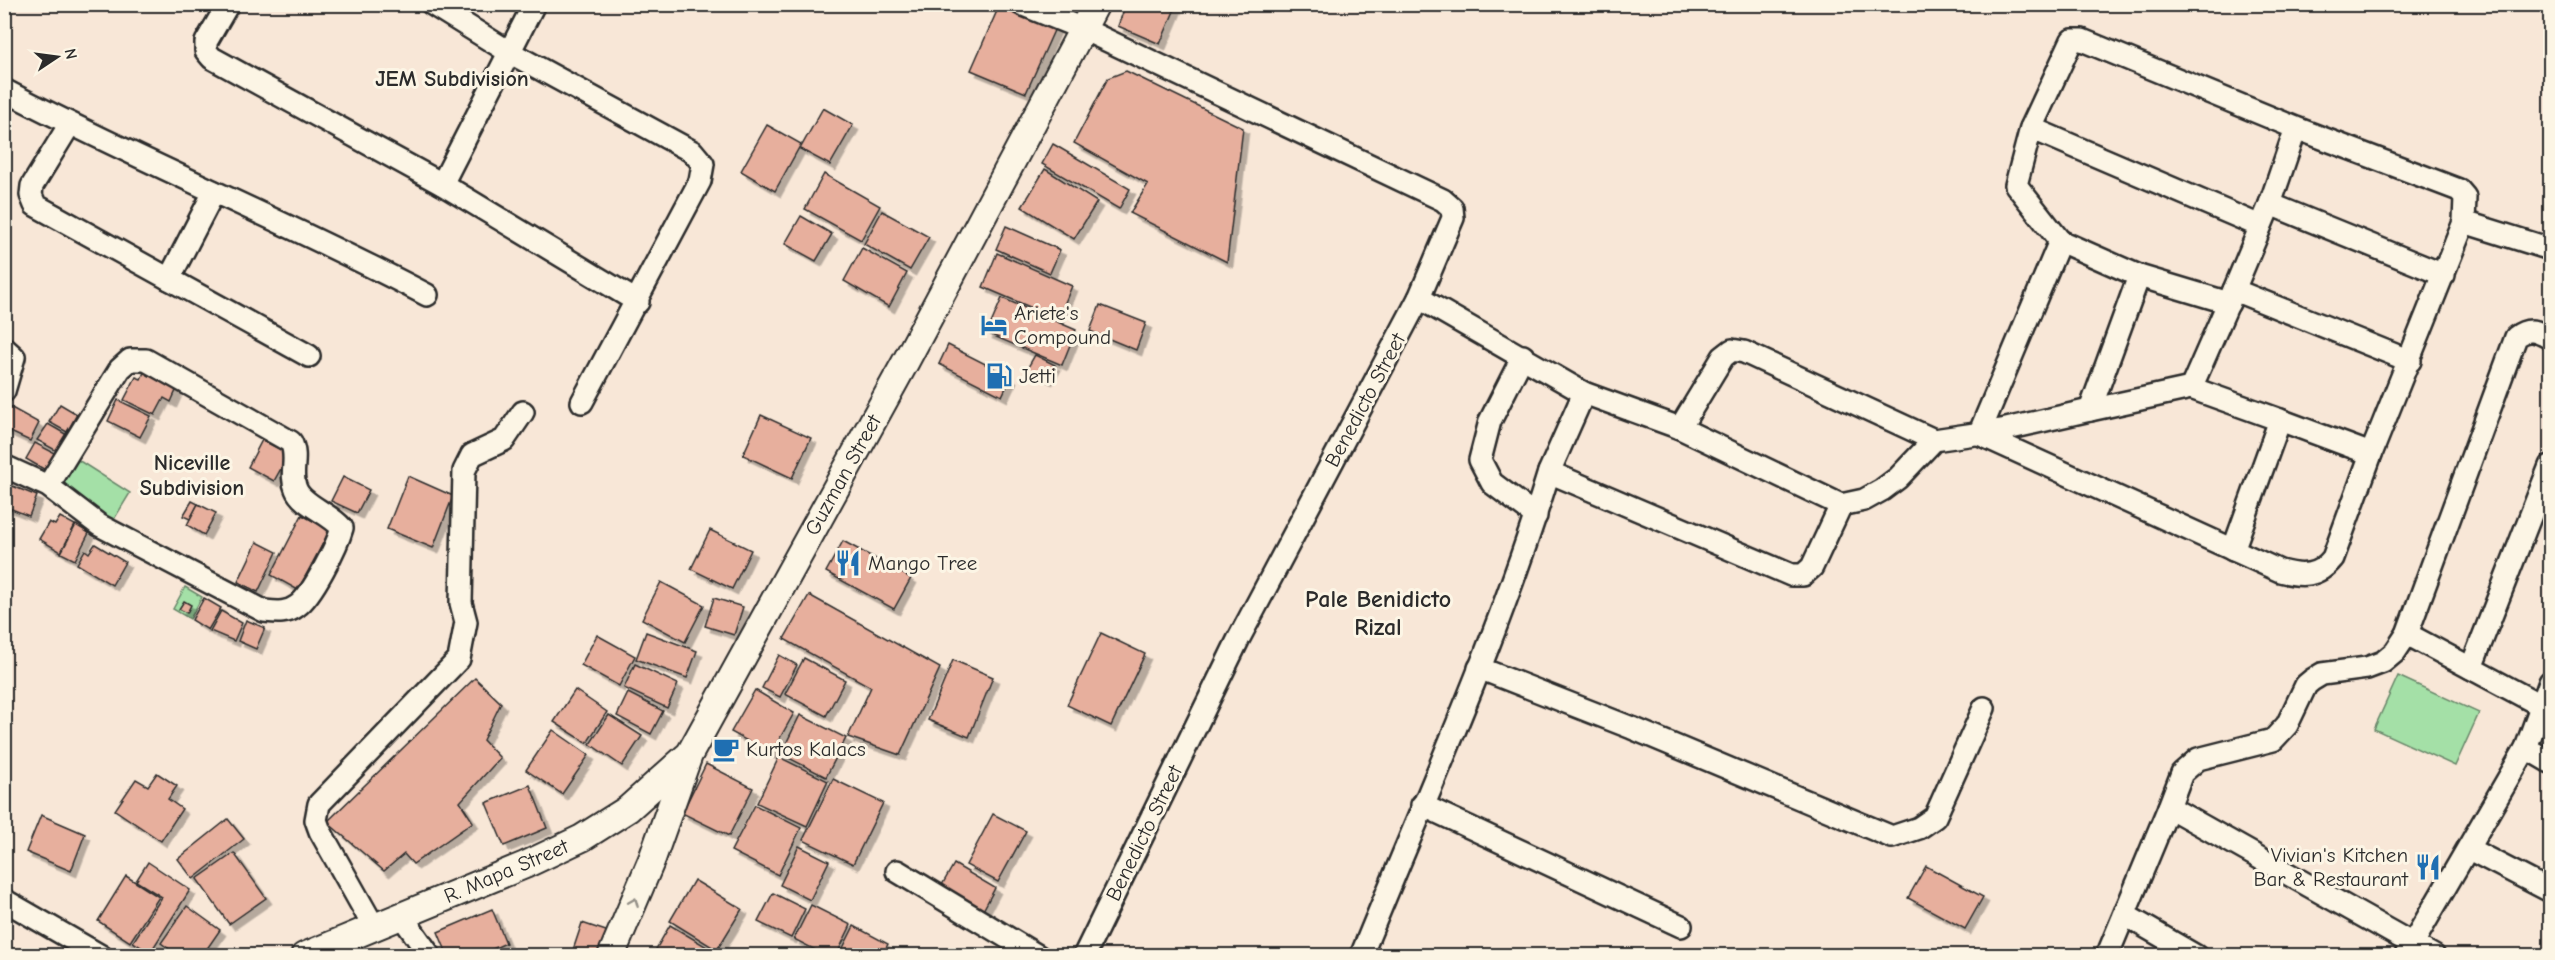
<svg xmlns="http://www.w3.org/2000/svg" width="2555" height="960" viewBox="0 0 2555 960" font-family="'Comic Neue',sans-serif">
<style>
.green{fill:#a4e0a7;stroke:#688669;stroke-width:1.5}
.building{fill:#e7af9d;stroke:#2b2b2b;stroke-width:1.5;filter:url(#shadow)}
.lines{fill:none;stroke-linecap:round;stroke-linejoin:round}
.minor-casing{stroke:#2b2b2b;stroke-width:26}
.major-casing{stroke:#2b2b2b;stroke-width:30}
.minor{stroke:#fcf5e5;stroke-width:21}
.major{stroke:#fcf5e5;stroke-width:26}
.oneway{stroke:#949088}
.labels{text-anchor:middle;dominant-baseline:central;stroke-width:6;stroke-linejoin:round;paint-order:stroke}
.poi-label{font-size:21px;fill:#2b2b2b;stroke:#fcf5e5;text-anchor:start}
.street-label{font-size:21px;fill:#2b2b2b;stroke:#fcf5e5}
.neighbourhood-label{font-size:22px;font-weight:bold;fill:#2b2b2b;stroke:#fcf5e5}
.quarter-label{font-size:24px;font-weight:bold;fill:#2b2b2b;stroke:#fcf5e5}
</style>
<defs>
<filter id="shadow"><feDropShadow dx="5.5" dy="5.5" stdDeviation="0" flood-color="#0004"/></filter>
</defs>
<rect width="100%" height="100%" fill="#f8e7d7"/>
<filter id="ink" filterUnits="userSpaceOnUse"><feTurbulence type="fractalNoise" baseFrequency=".0167" numOctaves="2"/><feDisplacementMap in="SourceGraphic" scale="12" xChannelSelector="R" yChannelSelector="G"/><feConvolveMatrix kernelMatrix="1 2 1 2 8 2 1 2 1" color-interpolation-filters="sRGB"/></filter>
<g filter="url(#ink)">
<!-- green -->
<g class="green">
<path d="M78,460L130,493L113,521L61,487Z"/>
<path d="M185,587L202,597L190,619L173,609Z"/>
<path d="M2398,676L2479,713L2455,766L2374,729Z"/>
</g>
<!-- building -->
<g class="building">
<path d="M1000,4L1056,26L1026,93L971,70Z"/>
<path d="M1126,4H1177L1160,44L1118,26Z"/>
<path d="M1126,71L1243,128L1227,262L1130,213L1148,184L1074,143L1108,78Z"/>
<path d="M823,108L853,125L830,165L800,149Z"/>
<path d="M767,125L801,144L775,191L741,171Z"/>
<path d="M1053,144L1130,189L1119,209L1042,164Z"/>
<path d="M1045,169L1097,202L1074,239L1022,207Z"/>
<path d="M824,174L880,206L861,240L805,209Z"/>
<path d="M882,211L929,237L910,270L864,244Z"/>
<path d="M801,216L832,234L816,261L785,244Z"/>
<path d="M1006,226L1060,250L1050,273L996,249Z"/>
<path d="M862,248L907,273L889,307L844,281Z"/>
<path d="M997,253L1072,286L1058,319L983,287Z"/>
<path d="M1002,298L1076,330L1062,365L987,333Z"/>
<path d="M1100,305L1146,323L1136,350L1090,331Z"/>
<path d="M948,345L1011,377L1002,396L939,364Z"/>
<path d="M1035,355L1055,365L1047,379L1027,369Z"/>
<path d="M145,370L178,386L171,402L164,398L155,415L124,400L136,377L141,379Z"/>
<path d="M118,400L151,416L140,437L108,421Z"/>
<path d="M60,404L77,414L67,432L49,422Z"/>
<path d="M8,406L39,423L30,441L4,429V415Z"/>
<path d="M761,415L811,438L792,478L743,455Z"/>
<path d="M48,424L67,435L57,451L37,440Z"/>
<path d="M262,440L289,454L274,481L248,467Z"/>
<path d="M35,443L58,455L49,472L26,459Z"/>
<path d="M408,476L453,496L433,548L387,529Z"/>
<path d="M343,477L369,490L357,513L331,501Z"/>
<path d="M10,485L37,496L29,516L4,506Z"/>
<path d="M192,501L198,504L190,519L183,516Z"/>
<path d="M198,504L216,513L204,535L187,525Z"/>
<path d="M302,515L330,530L298,590L271,575Z"/>
<path d="M60,517L75,525L61,552L39,539L49,522L55,525Z"/>
<path d="M76,525L89,533L75,560L61,553Z"/>
<path d="M710,530L751,550L732,589L691,569Z"/>
<path d="M843,541L911,578L894,609L826,572Z"/>
<path d="M257,542L277,552L258,592L238,582Z"/>
<path d="M95,544L125,562L112,585L77,564L85,550L89,553Z"/>
<path d="M661,582L704,605L685,642L642,619Z"/>
<path d="M809,595L940,668L900,755L848,737L871,687L784,639Z"/>
<path d="M204,598L221,608L208,630L192,620Z"/>
<path d="M714,598L743,607L734,635L705,626Z"/>
<path d="M184,601L191,605L187,613L179,609Z"/>
<path d="M221,611L242,623L234,641L210,631Z"/>
<path d="M246,620L265,628L256,649L238,641Z"/>
<path d="M646,632L697,651L687,678L636,659Z"/>
<path d="M1101,633L1145,654L1111,726L1067,705Z"/>
<path d="M597,635L635,656L619,686L581,665Z"/>
<path d="M779,655L797,665L780,697L762,688Z"/>
<path d="M804,658L845,680L826,716L785,694Z"/>
<path d="M953,660L993,677L969,737L928,720Z"/>
<path d="M635,664L678,684L667,708L624,688Z"/>
<path d="M475,678L501,703L483,740L500,758L460,802L473,822L413,864L404,854L384,871L327,822Z"/>
<path d="M575,690L607,712L587,743L554,722Z"/>
<path d="M755,690L794,713L771,754L731,732Z"/>
<path d="M628,693L663,711L651,734L617,716Z"/>
<path d="M609,715L642,736L622,766L590,744Z"/>
<path d="M800,715L846,738L826,777L781,754Z"/>
<path d="M553,730L589,755L562,794L526,770Z"/>
<path d="M779,757L828,781L807,826L757,803Z"/>
<path d="M706,764L753,788L729,836L682,813Z"/>
<path d="M157,773L177,786L168,799L182,809L161,841L115,810L136,779L148,786Z"/>
<path d="M833,779L883,803L853,864L803,840Z"/>
<path d="M530,785L547,828L504,846L486,803Z"/>
<path d="M755,805L801,828L778,875L731,851Z"/>
<path d="M993,814L1026,831L998,882L966,865Z"/>
<path d="M41,815L85,834L71,871L26,852Z"/>
<path d="M228,819L244,839L193,879L178,859Z"/>
<path d="M799,846L829,861L810,900L780,885Z"/>
<path d="M234,853L266,898L229,924L197,879Z"/>
<path d="M148,862L190,890L150,953L133,942L162,897L136,881Z"/>
<path d="M954,864L995,888L980,916L938,892Z"/>
<path d="M1926,866L1983,897L1965,929L1908,898Z"/>
<path d="M126,876L159,897L130,942L98,921Z"/>
<path d="M694,880L742,909L717,950L670,921Z"/>
<path d="M773,893L805,909L791,938L758,922Z"/>
<path d="M811,905L851,925L836,956H827L794,939Z"/>
<path d="M187,906L220,930L202,956H179L161,943Z"/>
<path d="M492,909L506,943L477,956H448L438,932Z"/>
<path d="M582,923L609,932L601,956H571Z"/>
<path d="M670,925L712,950L709,956H652Z"/>
<path d="M854,926L888,944L882,956H848L841,952Z"/>
</g>
<g class="lines">
<!-- minor casing -->
<g class="minor-casing">
<g id="minor">
<path d="M228,4L206,42V51L212,58L442,184L638,302"/>
<path d="M432,4L509,52L693,152L703,164L700,181L582,402"/>
<path d="M1021,4L1083,29L1443,200L1452,208L1453,218L1419,298L1238,640L1084,956"/>
<path d="M4,90C143,163 289,222 427,295"/>
<path d="M70,124L32,186L31,195L35,205L309,356"/>
<path d="M2031,128L2260,226"/>
<path d="M2296,128L2459,190L2465,197L2464,222L2371,454L2333,558C2318,577 2302,577 2280,571L1979,434L2060,241L2016,185L2031,128L2072,40H2082L2296,128L2270,204L2234,290L2410,361"/>
<path d="M442,184L534,4"/>
<path d="M2270,204L2444,275"/>
<path d="M2464,222L2547,248"/>
<path d="M2060,241L2139,276L2229,303"/>
<path d="M2139,276L2090,410L2191,388"/>
<path d="M169,279L214,192"/>
<path d="M1419,298L1584,393L1680,428L1841,505"/>
<path d="M4,348L14,357L4,391"/>
<path d="M1523,356L1490,421L1480,460L1492,483L1536,516"/>
<path d="M2280,420L2371,454"/>
<path d="M1680,428L1723,357L1732,350L1744,352L1934,440"/>
<path d="M4,466L48,486L99,525L264,611C275,612 287,614 297,606C312,596 337,546 342,528C330,513 302,505 296,489C289,473 299,458 291,442L146,360H130L120,369L48,486"/>
<path d="M1549,472L1584,393"/>
<path d="M2233,550L2280,420L2191,388L2234,290"/>
<path d="M2407,634L2516,337C2529,327 2537,331 2550,338"/>
<path d="M1479,668L1632,728L1892,837L1919,828L1935,817L1984,708"/>
<path d="M2471,668L2550,466"/>
<path d="M2526,748L2550,762"/>
<path d="M1422,805L1681,926"/>
<path d="M2469,849L2550,891"/>
<path d="M897,871L1038,956"/>
<path d="M4,900L101,956"/>
<path d="M401,915L430,956"/>
<path d="M2125,915L2196,956"/>
<path d="M374,927L320,831L316,820L319,804L459,659L466,622L461,603L464,471L472,455L504,440L523,412"/>
<path d="M2406,955L2526,748L2550,682"/>
<path d="M1361,956C1426,796 1499,637 1549,472L1791,575H1803L1812,567L1841,505L1864,500L1882,490L1898,478L1934,440L2002,430L2090,410"/>
<path d="M2107,956L2169,807"/>
<path d="M2434,956L2169,807L2182,773L2198,759L2273,740L2287,725L2306,685L2312,680L2322,674L2367,668L2383,662L2395,652L2407,634L2540,705"/>
</g>
</g>
<!-- major casing -->
<g class="major-casing">
<g id="major">
<path d="M304,956L525,865L582,838L628,809L686,757"/>
<path d="M611,956L652,859L689,755L906,361L1096,4"/>
</g>
</g>
<!-- minor -->
<use href="#minor" class="minor"/>
<!-- major -->
<use href="#major" class="major"/>
</g>
<!-- one-way arrows -->
<defs><path id="oneway-chevron" d="M-2-3.5L2.5 0L-2 3.5" fill="none" stroke-width="1.6" stroke-linecap="round" stroke-linejoin="round" transform="scale(1.5)"/></defs>
<use class="oneway" href="#oneway-chevron" transform="translate(634 902) rotate(-67)"/>
</g>
<!-- icons -->
<defs>
<g id="hotel-bare" transform="scale(2.07)"><path d="M-6-4.5h1.5V1H6V5H4.5V3h-9V5H-6ZM-4 0a1.8 1.8 0 1 1 3.6 0ZM.5 0V-2.5h3Q6-2.5 6 0Z" fill="#1f6fb2" stroke="#fcf5e5" stroke-width="2.5" paint-order="stroke"/></g>
<g id="fuel-bare" transform="scale(2.07)"><path d="M-5.5-6h7V0h2V4h1.3V-2.5L3-4.5l.8-.8L6-3V5H2.5V1h-1V6h-7ZM-4.2-4.7v3.2H.2V-4.7Z" fill="#1f6fb2" stroke="#fcf5e5" stroke-width="2.5" paint-order="stroke"/></g>
<g id="restaurant-bare" transform="scale(2.07)"><path d="M-5-6h1v4h1v-4h1v4h1v-4h1v5L-1.5 .5V6h-2V.5L-5-1ZM5-6V6H3V1.5H1.5Q1.5-4 5-6Z" fill="#1f6fb2" stroke="#fcf5e5" stroke-width="2.5" paint-order="stroke"/></g>
<g id="cafe-bare" transform="scale(2.07)"><path d="M-5.5-4.5H6V0H3Q3 3.5 0 3.5H-2.5Q-5.5 3.5-5.5 0ZM3-3.2v2h1.7v-2ZM-6 4.5H4V6H-6Z" fill="#1f6fb2" stroke="#fcf5e5" stroke-width="2.5" paint-order="stroke"/></g>
</defs>
<g fill-rule="evenodd">
<use href="#hotel-bare" x="994" y="325"/>
<use href="#fuel-bare" x="999" y="376"/>
<use href="#restaurant-bare" x="848" y="563"/>
<use href="#cafe-bare" x="726" y="749"/>
<use href="#restaurant-bare" x="2428" y="867"/>
</g>
<g class="labels">
<!-- poi labels -->
<g class="poi-label">
<text x="1014" y="313">Ariete's<tspan x="1014" dy="24">Compound</tspan></text>
<text x="1019" y="376">Jetti</text>
<text x="868" y="563">Mango Tree</text>
<text x="746" y="749">Kurtos Kalacs</text>
<text x="2408" y="855" text-anchor="end">Vivian's Kitchen<tspan x="2408" dy="24">Bar &amp; Restaurant</tspan></text>
</g>
<!-- street labels -->
<g class="street-label">
<text transform="translate(1365 400) rotate(-62)">Benedicto Street</text>
<text transform="translate(843 475) rotate(-61)">Guzman Street</text>
<text transform="translate(1144 833) rotate(-64)">Benedicto Street</text>
<text transform="translate(506 871) rotate(-23)">R. Mapa Street</text>
</g>
<!-- neighbourhood labels -->
<g class="neighbourhood-label">
<text x="452" y="79">JEM Subdivision</text>
<text x="192" y="463">Niceville<tspan x="192" dy="25">Subdivision</tspan></text>
</g>
<!-- quarter labels -->
<g class="quarter-label">
<text x="1378" y="599">Pale Benidicto<tspan x="1378" dy="28">Rizal</tspan></text>
</g>
</g>
<!-- margin -->
<rect width="2555" height="960" fill="none" stroke="#fcf5e5" stroke-width="24"/>
<rect x="12" y="12" width="2531" height="936" fill="none" stroke="#2b2b2b" stroke-width="2" filter="url(#ink)"/>
<!-- north arrow -->
<g transform="translate(57 57) rotate(77)" stroke="#fcf5e5" stroke-width="4.5" paint-order="stroke">
<path d="M0-4.5L10 22L0 15L-10 22Z" fill="#2b2b2b"/>
<text y="-9" font-size="16" font-weight="bold" text-anchor="middle" fill="#2b2b2b">N</text>
</g>
</svg>
